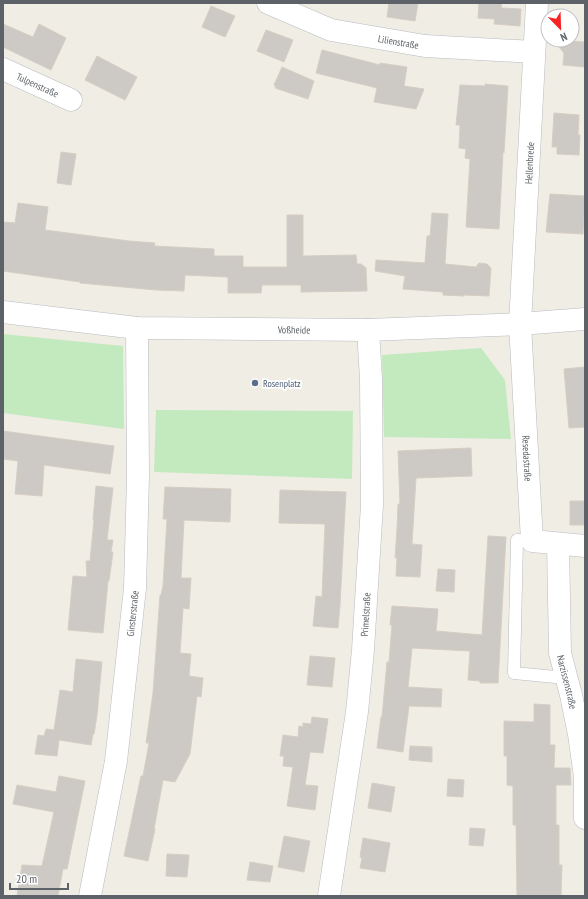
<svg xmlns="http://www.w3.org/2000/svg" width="588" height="899" font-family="'PT Sans Narrow',sans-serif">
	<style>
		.green { fill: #c3eabf }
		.building { fill: #cdc9c4; stroke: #d6cec2 }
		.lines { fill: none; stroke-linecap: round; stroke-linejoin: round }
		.lane-casing { stroke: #b7bbc0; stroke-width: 13 }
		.street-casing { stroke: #b7bbc0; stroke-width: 23 }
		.lane { stroke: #fff; stroke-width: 12 }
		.street { stroke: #fff; stroke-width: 22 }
		.service-dot { fill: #5c6f8a; stroke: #fff; stroke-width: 1.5 }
		.labels { text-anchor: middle; stroke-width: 3.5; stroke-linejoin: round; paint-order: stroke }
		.street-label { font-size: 10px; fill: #5c6267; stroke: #fff }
		.service-label { font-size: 10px; fill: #4e5e75; stroke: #fff; text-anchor: start }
	</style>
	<rect width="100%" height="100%" fill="#f0ede5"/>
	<path class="green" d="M3,334L123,346L124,429L3,413Z
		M481,348L505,380L511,439L384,437L382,355Z
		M156,410L353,411L352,479L154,472Z"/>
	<path class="building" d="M389,3H418L415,21L387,17Z
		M479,3H502L501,8L521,9L520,26L494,24L495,19L478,18Z
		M211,6L235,16L225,37L202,27Z
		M3,24L33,37L39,24L66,38L51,70L3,47Z
		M266,30L293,40L284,62L257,51Z
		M553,40L585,42V67L563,65L564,53Z
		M322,50L380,65V63L407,67L404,86L424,89L416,109L374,102L377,88L316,73Z
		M97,56L137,77L125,100L85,80Z
		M282,67L314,81L308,99L275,88L276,86L274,85Z
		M485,84L508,86L504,153L503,152L499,229L466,227L470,159L465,158L466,149L459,148L460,125H456L460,85L485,86Z
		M554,113L579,115L578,135H580L579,155L557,154V147H552Z
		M61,152L76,154L71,185L57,183Z
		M550,194L585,196V213H584L583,234L546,232Z
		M18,203L48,207L45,230L129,241L155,243L154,246L214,249V256H243V267H287V215H303V256L356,255L357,264H361L366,268L367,291L301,292V285H262L261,293H228V277L185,275L184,291L156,290L80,283V282L3,271V222L15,223Z
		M432,213L448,214L445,264L476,267L479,263L487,264L491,268L489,296L464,295V296L443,295V292L403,289L405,276L375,271L376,260L425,263L427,236H430Z
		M585,367V427L569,428L564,369Z
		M3,431L114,446L110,474L44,465L42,496L15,494L18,461L3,459Z
		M471,448L472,476L416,478L412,544L422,545L420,577L396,576L397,557L395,558L397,529L398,504H400L398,451Z
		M96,486L113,488L107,540H113L111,552H113L109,581H108L103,633L68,630L73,576L87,577L86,561H90L94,520H93Z
		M165,487L231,489L230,522L184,520L181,578H191L189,609L183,608L180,653L191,654L189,676L203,678L201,697L197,696L190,754L175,782L163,780L154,829H155L148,861L124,856L141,776H143L149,743H146L153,693L160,595H161L163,586L167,519H163Z
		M280,490L346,492L340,605L338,628L313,626L316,596L322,597L325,524L279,523Z
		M570,501H585V525H570Z
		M488,536L506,537L498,683H480V681L468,680L470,651L412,648L408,687L442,689L441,707L409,706L403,752L377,748L381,717H382L387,662H389L392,625H390L392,606L438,609L436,631L482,635Z
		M438,569L455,570L454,592L436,591Z
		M310,656L335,658L332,687L307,685Z
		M76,659L102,662L97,715L94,734H93L91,745L59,740L57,756L35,754L38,735L44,736L46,729L54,730L60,690L73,692Z
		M534,704L550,705V745H555L554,768H570L571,785H556V825H559V865H562L561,896H517L516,825H513V786L507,785V756H504V721L534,722Z
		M312,717L328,719L323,753L310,752L305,785L318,786L315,810L287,806L293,767L283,766L284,756H280L283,735L298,737L299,726L303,727V723L311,724Z
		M410,746L432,747V762L409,760Z
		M59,776L85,781L67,869H63L58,896H17L22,865L42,866L54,812L13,804L17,785L56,792Z
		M448,779L464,780L463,797L447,796Z
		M372,783L395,787L391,812L368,808Z
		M470,828L485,829L483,846L469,845Z
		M284,836L310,841L304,872L278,867Z
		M363,838L390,843L385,872L360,868L362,858L360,857Z
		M167,854L189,855L187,877L166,876Z
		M250,862L273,866L270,882L247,880Z"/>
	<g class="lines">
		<g class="lane-casing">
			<path id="lane" d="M532,541L517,540L514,673L566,678"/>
		</g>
		<g class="street-casing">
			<g id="street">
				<path id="s1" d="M268,3L331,30L425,46L534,52"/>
				<path id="s2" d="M537,3L520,324L532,541L585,546"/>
				<path id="s3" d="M3,69L71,100"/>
				<path id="s4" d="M3,312L137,328L368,330L520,324L585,319"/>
				<path id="s5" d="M558,544L560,653L571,695L579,734L585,777V818"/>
				<path id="s6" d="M90,896L116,761L135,588L138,477L137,328"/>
				<path id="s7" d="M329,896L357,712L363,650L372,505L371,379L368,330"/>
			</g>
		</g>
		<use href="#lane" class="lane"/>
		<use href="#street" class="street"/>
	</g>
	<circle class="service-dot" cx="255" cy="383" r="4"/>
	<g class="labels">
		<g class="street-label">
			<text dy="4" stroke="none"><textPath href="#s1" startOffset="137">Lilienstraße</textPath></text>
			<text dy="4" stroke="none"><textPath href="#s3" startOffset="38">Tulpenstraße</textPath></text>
			<text transform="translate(529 163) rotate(-87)" y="4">Hellenbrede</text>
			<text dy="4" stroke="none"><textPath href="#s4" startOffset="292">Voßheide</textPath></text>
			<text dy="4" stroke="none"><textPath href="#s2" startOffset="456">Resedastraße</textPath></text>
			<text dy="4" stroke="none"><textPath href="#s6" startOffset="286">Ginsterstraße</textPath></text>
			<text dy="4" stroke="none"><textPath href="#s7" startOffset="284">Primelstraße</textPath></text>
			<text dy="4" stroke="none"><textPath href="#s5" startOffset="139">Narzissenstraße</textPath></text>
		</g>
		<g class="service-label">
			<text x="263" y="387">Rosenplatz</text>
		</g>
	</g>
	<rect width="588" height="899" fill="none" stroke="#5c6267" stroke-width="8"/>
	<g transform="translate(560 28) rotate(157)"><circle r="19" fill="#ffffff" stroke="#bec0c2"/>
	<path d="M0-3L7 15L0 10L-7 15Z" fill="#f72426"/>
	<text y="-6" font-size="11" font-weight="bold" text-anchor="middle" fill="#5c6267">N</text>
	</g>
	<path d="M10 883v6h58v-6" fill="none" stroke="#5c6267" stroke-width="2"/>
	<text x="16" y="883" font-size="12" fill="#5c6267" stroke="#ffffff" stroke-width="3" paint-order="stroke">20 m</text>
</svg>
